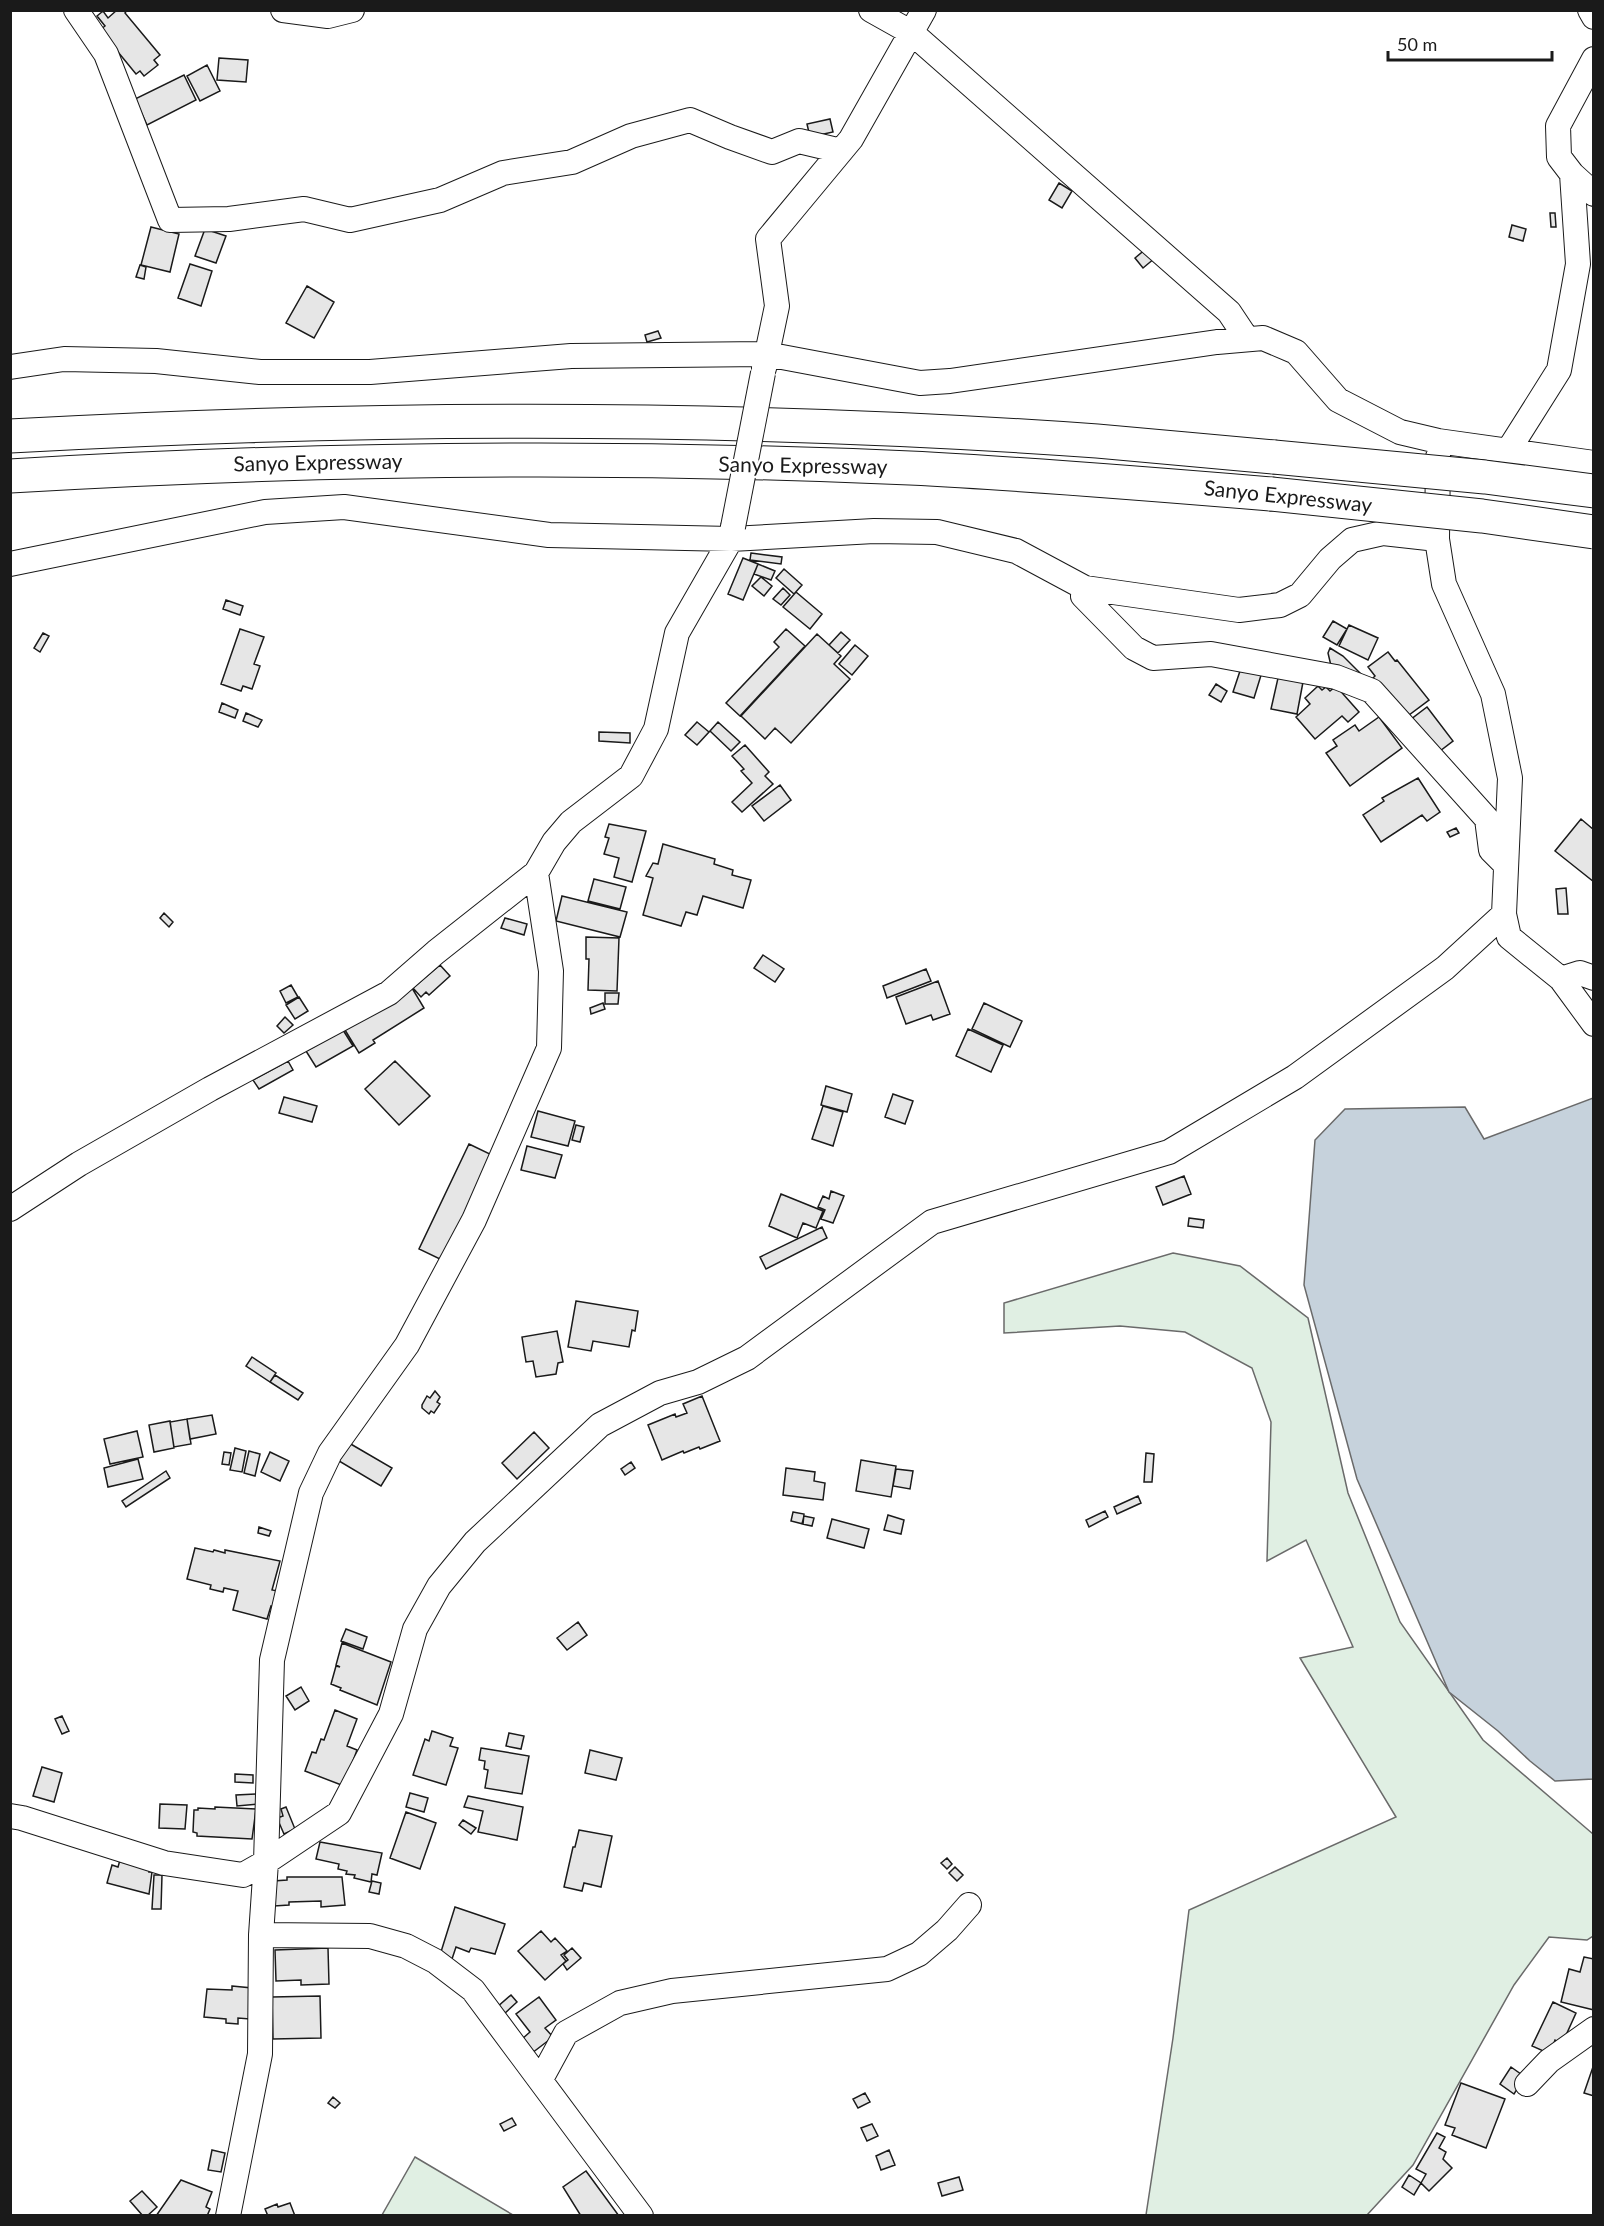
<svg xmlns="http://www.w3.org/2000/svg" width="1604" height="2226" font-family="Lato,sans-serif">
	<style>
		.green { fill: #e0efe3; stroke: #6a6a6a; stroke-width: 1.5 }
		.water { fill: #c6d2dc; stroke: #6a6a6a; stroke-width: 1.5 }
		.building { fill: #e6e6e6; stroke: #1a1a1a; stroke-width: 1.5 }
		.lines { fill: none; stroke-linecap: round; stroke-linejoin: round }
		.minor-casing { stroke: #1a1a1a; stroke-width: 26 }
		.highway-casing { stroke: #1a1a1a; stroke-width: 35 }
		.minor { stroke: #fff; stroke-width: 24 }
		.highway { stroke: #fff; stroke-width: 33 }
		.minor-bridge-casing { stroke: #1a1a1a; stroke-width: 26; stroke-linecap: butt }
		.highway-bridge-casing { stroke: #1a1a1a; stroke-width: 35; stroke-linecap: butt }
		.minor-bridge { stroke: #fff; stroke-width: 24 }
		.highway-bridge { stroke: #fff; stroke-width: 33 }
		.labels { text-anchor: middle; stroke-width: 4.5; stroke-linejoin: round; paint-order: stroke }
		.street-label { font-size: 21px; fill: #1a1a1a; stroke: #fff }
	</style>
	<rect width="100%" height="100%" fill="#fff"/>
	<path class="green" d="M1173,1253L1240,1266L1308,1318L1348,1493L1400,1622L1483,1740L1593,1834V1936L1587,1940L1549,1937L1514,1985L1413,2165L1367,2215H1146L1173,2038L1189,1910L1396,1817L1300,1658L1353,1647L1306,1540L1267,1561L1271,1422L1252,1368L1185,1332L1120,1326L1004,1333V1303Z
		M415,2157L513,2215H382Z"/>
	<path class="water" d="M1593,1098V1779L1555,1781L1530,1761L1498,1731L1449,1692L1357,1479L1304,1285L1315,1140L1345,1109L1465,1107L1484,1139Z"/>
	<path class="building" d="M117,10H127L125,13L160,55L154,60L158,65L144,76L140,71L136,74L100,30L105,26L97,16L103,11L108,18Z
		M219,58L248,60L246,82L217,80Z
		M207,65L220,91L200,101L187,76Z
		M184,75L196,100L147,125L135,99Z
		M830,119L833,132L810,137L807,124Z
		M1059,183L1072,191L1062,208L1049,200Z
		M1550,213H1555L1556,227H1551Z
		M1512,225L1526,229L1523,241L1509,237Z
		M151,227L179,234L170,272L141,265Z
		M205,229L226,236L216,263L195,256Z
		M1147,248L1155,258L1143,268L1135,258Z
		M190,264L212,271L201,306L178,298Z
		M140,265L146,267L144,279L136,277Z
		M307,286L334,302L314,338L286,323Z
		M658,331L661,338L647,342L645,335Z
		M751,553L782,557L781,564L750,560Z
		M743,558L758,564L743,600L728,594Z
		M758,564L775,571L771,580L754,574Z
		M784,569L802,585L794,594L776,578Z
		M761,577L772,586L764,596L752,586Z
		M783,588L790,595L781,605L773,599Z
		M796,592L822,614L810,629L783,607Z
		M226,600L243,606L240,615L223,609Z
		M1333,621L1347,629L1337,645L1323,637Z
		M1349,625L1378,638L1368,660L1339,646Z
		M240,629L264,637L254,664L260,666L252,689L243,686L241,691L221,684Z
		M786,629L805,646L740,716L726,703L779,647L774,642Z
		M841,632L850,640L838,653L829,645Z
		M43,633L49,636L40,652L34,648Z
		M817,634L841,656L834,664L850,679L791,743L775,728L765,739L741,716Z
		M855,645L868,656L852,675L839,664Z
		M1330,648L1343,656L1369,682L1332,670L1328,653Z
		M1388,652L1395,661L1397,660L1429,700L1405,718L1373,678L1375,676L1368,667Z
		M1242,665L1262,672L1254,698L1233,692Z
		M1278,678L1303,682L1297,714L1271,709Z
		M1216,684L1227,691L1221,702L1209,695Z
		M1318,686L1322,690L1326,687L1330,691L1336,686L1359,712L1348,722L1342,716L1315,739L1296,717L1310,704L1305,698Z
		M222,703L238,710L235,718L219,712Z
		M1427,707L1453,741L1436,754L1410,720Z
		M246,713L262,720L258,727L243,721Z
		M1379,717L1402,748L1350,786L1326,753L1337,746L1333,740L1355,725L1359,731Z
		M697,722L709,732L697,745L685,735Z
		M718,722L740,742L731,751L710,731Z
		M599,732L630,733V743L599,741Z
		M745,745L769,772L765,776L773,784L742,812L732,802L752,783L741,771L744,769L732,756Z
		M1418,778L1440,812L1427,821L1422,815L1381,842L1363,815L1384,801L1382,798Z
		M780,785L791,800L764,821L752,806Z
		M1581,819L1594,830V882L1555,851Z
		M609,824L646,831L632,882L614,877L619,858L604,854L609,838L605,837Z
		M1456,828L1459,833L1450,837L1447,832Z
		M663,844L715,859L714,864L733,870L732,875L751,880L743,908L703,896L697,915L686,912L681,926L643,915L653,878L646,876L653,863L658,864Z
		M594,879L626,887L620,909L588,901Z
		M1566,888L1568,914H1558L1556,889Z
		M562,896L627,912L620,937L556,921Z
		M164,913L173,922L169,927L160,918Z
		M505,918L527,924L524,935L501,928Z
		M586,937L619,938L617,991L588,990L589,959H586Z
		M763,955L784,969L775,982L754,968Z
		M440,965L450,976L429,995L426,992L421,997L413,988Z
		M926,969L931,981L887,998L883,986Z
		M938,981L950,1014L933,1020L931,1015L906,1024L896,997Z
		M291,985L298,997L286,1003L280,991Z
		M412,988L424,1008L373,1040L375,1043L359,1053L345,1030Z
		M605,993H619L618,1004H605Z
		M299,997L308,1011L295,1019L286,1005Z
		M603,1003L605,1009L591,1014L590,1008Z
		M984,1003L1022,1021L1010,1047L972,1029Z
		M285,1017L293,1025L284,1033L277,1026Z
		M968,1029L1003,1045L991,1072L956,1056Z
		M343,1030L353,1046L316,1067L306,1051Z
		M288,1061L293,1070L259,1089L253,1080Z
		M395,1061L430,1096L399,1125L365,1089Z
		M826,1086L852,1094L847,1112L821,1105Z
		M893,1094L913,1101L905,1124L885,1117Z
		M284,1097L317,1106L312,1122L279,1113Z
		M823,1106L843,1112L833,1146L812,1139Z
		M538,1111L575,1121L568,1146L531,1137Z
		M576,1125L584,1127L580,1142L572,1140Z
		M469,1144L492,1155L442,1260L419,1249Z
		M527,1146L562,1155L555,1178L521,1170Z
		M1184,1176L1191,1194L1163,1205L1156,1187Z
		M831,1191L844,1196L833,1223L821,1219L825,1210L818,1207L823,1196L829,1199Z
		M781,1194L823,1211L816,1228L803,1223L797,1238L769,1226Z
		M1189,1218L1204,1220L1203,1228L1188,1226Z
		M822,1227L827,1238L766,1269L760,1257Z
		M576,1301L638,1311L635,1331L632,1330L629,1347L593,1341L591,1351L568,1347Z
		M557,1331L563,1362L558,1363L556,1374L536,1377L533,1361L526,1362L522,1337Z
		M252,1357L276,1373L270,1382L246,1366Z
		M275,1375L303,1393L298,1400L270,1382Z
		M435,1391L440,1397L437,1402L440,1404L434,1413L431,1411L429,1414L422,1408V1405L427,1396L430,1398Z
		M702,1396L720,1441L700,1449L699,1447L684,1453L683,1451L662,1460L648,1425L675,1414L676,1417L687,1413L683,1404Z
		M212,1415L216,1434L190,1439L187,1419Z
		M187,1419L191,1444L174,1447L170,1422Z
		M170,1421L174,1448L154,1452L149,1425Z
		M137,1431L143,1457L110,1464L104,1439Z
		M534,1432L549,1448L517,1479L502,1463Z
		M349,1443L392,1468L381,1486L339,1461Z
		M235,1448L246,1451L242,1472L230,1470Z
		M249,1451L260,1454L255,1476L244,1473Z
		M224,1452L231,1453L229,1465L222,1464Z
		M270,1452L289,1461L280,1481L261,1472Z
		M1146,1453L1154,1454L1152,1482H1144Z
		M138,1459L143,1479L108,1487L104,1468Z
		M861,1460L896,1466L891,1497L856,1491Z
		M631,1462L635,1468L625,1475L621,1469Z
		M786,1468L815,1472L814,1481L825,1483L823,1500L783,1495Z
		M896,1469L913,1471L910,1489L893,1486Z
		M166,1471L170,1478L126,1507L122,1501Z
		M1138,1496L1141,1503L1117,1514L1114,1507Z
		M1105,1511L1108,1517L1089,1527L1086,1520Z
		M793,1512L804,1514L803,1524L791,1521Z
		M888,1515L904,1520L901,1534L884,1530Z
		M804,1516L814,1518L812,1526L802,1524Z
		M832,1519L869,1529L864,1548L827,1538Z
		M259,1527L271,1531L269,1536L258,1533Z
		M195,1548L213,1552L214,1550L225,1553V1550L280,1561L272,1590L278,1591L274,1607L271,1606L267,1619L233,1610L238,1591L224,1588L223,1592L210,1589L211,1585L187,1579Z
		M578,1622L587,1635L567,1650L557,1638Z
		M346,1629L367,1637L363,1649L341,1641Z
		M342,1643L391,1662L377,1705L340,1690L341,1688L331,1684L336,1666L340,1667L336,1665Z
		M301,1687L309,1701L295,1710L286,1696Z
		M335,1710L357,1719L347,1746L357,1750L344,1786L305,1771L312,1752L316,1753L321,1739L324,1740Z
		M62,1716L69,1731L62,1734L55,1719Z
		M432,1731L453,1738L450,1746L458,1748L446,1785L413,1775L425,1739L429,1741Z
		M509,1733L524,1736L521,1749L506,1746Z
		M481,1748L529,1756L522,1794L485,1788L488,1770L484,1769L485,1761L479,1760Z
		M590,1750L622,1758L616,1780L585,1773Z
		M42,1767L62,1773L54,1802L33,1796Z
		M235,1774L253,1775V1783L235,1782Z
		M410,1793L428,1798L424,1812L406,1807Z
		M257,1794L258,1804L237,1806L236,1795Z
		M468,1796L523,1807L517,1840L478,1832L483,1811L464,1807Z
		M160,1804L187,1805L185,1829L159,1828Z
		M215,1807L256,1809L252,1839L197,1836V1833L193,1832L194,1810H198V1808L215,1809Z
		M286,1807L295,1829L284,1834L277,1818L283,1816L281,1809Z
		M406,1812L436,1823L420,1869L390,1858Z
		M463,1820L476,1828L471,1834L459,1825Z
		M579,1830L612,1836L601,1887L584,1883L582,1891L564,1887L573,1847H575Z
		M320,1842L382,1853L377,1875L372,1874L371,1882L354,1878L355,1875L346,1874L347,1871L338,1869L339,1864L316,1859Z
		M947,1858L952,1864L947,1869L941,1863Z
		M120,1860L150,1868L149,1872H152L149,1894L107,1883L112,1865L118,1867Z
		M955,1867L963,1875L957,1881L949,1873Z
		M154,1875H162L161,1909H152Z
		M287,1877H342L345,1905L321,1907V1901L289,1902V1905L274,1906L273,1881L287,1880Z
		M372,1881L381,1883L379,1894L369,1892Z
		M455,1907L505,1924L495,1954L471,1948L469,1952L456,1947L452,1959L440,1955Z
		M541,1931L551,1942L555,1938L567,1951L561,1955L566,1961L545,1980L518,1951Z
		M328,1948L329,1984L301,1985V1980L276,1981L275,1950Z
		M572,1948L581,1958L567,1970L563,1964L568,1960L564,1955Z
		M1584,1957L1594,1959V2010L1561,2002L1569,1969L1580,1972Z
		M232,1986L252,1988L250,2019L238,2018V2024L226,2023V2019L204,2017L207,1989L232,1990Z
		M511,1995L517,2002L504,2014L496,2008Z
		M320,1996L321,2038L273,2039L272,1997Z
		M539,1997L556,2020L545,2028L553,2037L532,2053L522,2039L530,2032L516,2014Z
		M1553,2002L1576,2013L1562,2044L1555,2040L1550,2054L1532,2046Z
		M1594,2064V2096L1584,2093Z
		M1511,2067L1525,2077L1514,2094L1500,2084Z
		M1461,2083L1505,2099L1486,2148L1452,2135L1455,2128L1445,2125Z
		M865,2093L870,2102L858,2108L853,2099Z
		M333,2097L340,2103L335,2108L328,2103Z
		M512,2118L516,2125L504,2131L500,2124Z
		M872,2124L878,2136L867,2141L861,2128Z
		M1437,2133L1445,2137L1439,2148L1446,2152L1443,2159L1452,2168L1429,2191L1421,2183L1426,2174L1416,2169Z
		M212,2150L225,2153L221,2172L208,2170Z
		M889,2150L895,2165L881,2170L876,2156Z
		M586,2171L619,2216H581L563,2187Z
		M1409,2175L1421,2183L1414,2195L1402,2187Z
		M959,2177L963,2190L942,2196L938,2183Z
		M181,2180L212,2192L206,2207L210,2209L207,2216H156Z
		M142,2191L157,2207L147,2216H143L130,2201Z
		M290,2203L295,2216H268L265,2209L277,2204L278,2207Z"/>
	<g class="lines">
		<g class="minor-casing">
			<path id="minor" d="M76,10L106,54L170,220L229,219L304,209L350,220L440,200L503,173L572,162L631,136L690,120L730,137L772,152L799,141L841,151
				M283,10L328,16L352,10
				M871,10L912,33L1229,312L1247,339
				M1590,10L1594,17
				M1594,59L1558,126L1559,157L1572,174L1594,194
				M10,367L64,359L156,361L260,372H370L571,356L766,354L920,383L950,381L1217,342L1263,338L1296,352L1338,400L1400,432L1438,441L1594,463
				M764,368L777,306L768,239L851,139L924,10
				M1508,451L1559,370L1578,264L1572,174
				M1438,457L1437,539L1444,584L1493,694L1510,778L1504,914L1509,937L1561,979L1594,1024
				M10,564L265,512L344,507L549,535L731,539L874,531L937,532L1016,551L1085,588L1239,610L1280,605L1300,595L1330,559L1352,540L1383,533L1437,539
				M1085,588L1083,596L1134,648L1153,658L1211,654L1336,677L1372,691L1487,819L1491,850L1506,865
				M1561,979L1580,973L1594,978
				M10,1209L79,1164L210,1089L389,993L436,952L536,873
				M10,1816L22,1818L164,1863L243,1875L266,1862L339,1813L391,1714L415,1629L439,1586L475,1542L600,1425L660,1393L698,1382L747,1358L932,1222L1169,1152L1295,1077L1445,968L1504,914
				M261,1935L370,1936L406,1946L435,1961L473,1990L641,2216
				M541,2079L566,2033L620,2003L672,1991L887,1969L919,1954L947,1930L969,1905
				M1527,2084L1549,2061L1594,2029
				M228,2216L260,2054L261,1935L266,1862L272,1660L311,1493L330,1453L407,1345L474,1220L549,1048L551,971L536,873L554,842L571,822L631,776L656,729L677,633L731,539L733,527"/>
		</g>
		<g class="highway-casing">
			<path id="highway" d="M10,436C372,416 736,415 1097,441C1156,446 1215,452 1274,457
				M10,476C310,458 611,455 910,468C1031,474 1151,484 1271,494"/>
		</g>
		<use href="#minor" class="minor"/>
		<use href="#highway" class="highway"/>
		<g class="minor-bridge-casing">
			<path id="minor-bridge" d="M733,527L763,373"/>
		</g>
		<g class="highway-bridge-casing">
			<path id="highway-bridge" d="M1274,457L1485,477L1594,491
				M1271,494L1482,516L1594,532"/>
		</g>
		<use href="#minor-bridge" class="minor-bridge"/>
		<use href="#highway-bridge" class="highway-bridge"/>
	</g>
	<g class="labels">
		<g class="street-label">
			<text transform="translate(318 463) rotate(-1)" y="7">Sanyo Expressway</text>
			<text transform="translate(803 466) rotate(1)" y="7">Sanyo Expressway</text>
			<text transform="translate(1288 497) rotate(6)" y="7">Sanyo Expressway</text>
		</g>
	</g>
	<rect width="1604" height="2226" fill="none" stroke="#1a1a1a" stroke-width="24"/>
	<path d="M1388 51v9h164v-9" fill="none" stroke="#1a1a1a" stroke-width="3"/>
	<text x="1397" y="51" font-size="18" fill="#1a1a1a" stroke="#ffffff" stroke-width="4.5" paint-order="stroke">50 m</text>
</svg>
